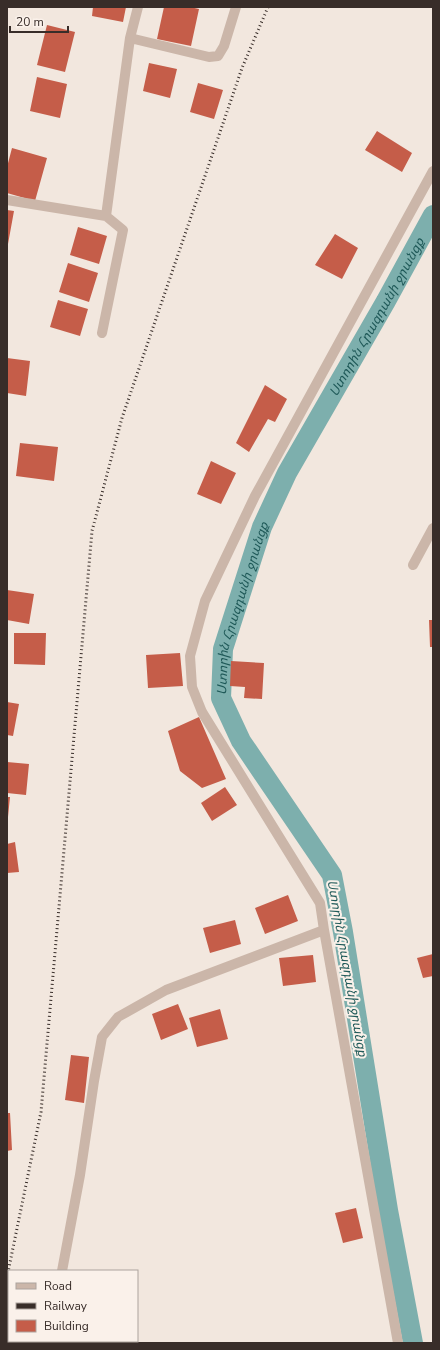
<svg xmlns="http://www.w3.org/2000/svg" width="440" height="1350" font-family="'Nunito Sans','Noto Sans Armenian',sans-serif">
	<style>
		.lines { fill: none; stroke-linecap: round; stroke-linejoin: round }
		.canal { stroke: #7dafad; stroke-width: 20 }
		.building { fill: #c55d49 }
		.minor { stroke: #cbb6a9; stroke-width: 10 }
		.rail { stroke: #382d29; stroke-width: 3; stroke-dasharray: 1 3; stroke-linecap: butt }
		.labels { text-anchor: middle; stroke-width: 4; stroke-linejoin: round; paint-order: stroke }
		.water-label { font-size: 13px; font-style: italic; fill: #1f5958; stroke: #faf1ea }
	</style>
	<rect width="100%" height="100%" fill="#f2e7de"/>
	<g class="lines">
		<path class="canal" id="s1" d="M413,1343L388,1210L343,932L332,875L241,741L221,698L223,649L262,527L287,473L386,301L433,215"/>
	</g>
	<path class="building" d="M93,7H126L123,22L92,16Z
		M164,7H190L199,9L191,46L157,39Z
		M47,25L75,32L65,72L37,65Z
		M149,63L177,69L170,98L143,91Z
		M37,77L67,84L60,118L30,111Z
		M198,83L223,90L214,119L190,112Z
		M377,131L412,153L402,172L365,150Z
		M12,148L47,158L35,201L7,193V167Z
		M7,210L14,211L8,244H7Z
		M78,227L107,236L99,264L70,255Z
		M335,234L358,248L342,279L315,265Z
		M68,263L98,273L89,302L59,292Z
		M58,300L88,309L80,336L50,327Z
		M7,358L30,361L26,396L7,393Z
		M265,385L287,399L275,422L268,419L249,452L236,443Z
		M20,443L58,447L54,481L16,476Z
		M211,461L236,473L221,504L197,494Z
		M7,590L34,594L29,624L7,620Z
		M429,620H433V647H430Z
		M14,633H46L45,665L14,664Z
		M180,653L183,686L148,688L146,655Z
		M231,661L264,663L262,699L244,698L245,687L230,686Z
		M7,702L19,704L13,736L7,735Z
		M199,717L226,779L202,788L180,771L168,731Z
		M7,762L29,764L26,795L7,793Z
		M225,787L237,805L212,821L201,803Z
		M7,797H10L8,817H7Z
		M15,842L19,872L7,873V844Z
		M288,895L298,921L265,934L255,908Z
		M235,920L241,944L210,953L203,928Z
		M433,954V976L423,978L417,958Z
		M313,955L316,982L283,986L279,958Z
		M178,1004L188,1029L161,1040L152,1014Z
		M220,1009L228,1039L197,1047L189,1018Z
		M71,1055L89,1057L84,1103L65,1100Z
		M7,1113H10L12,1150L7,1151Z
		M356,1208L363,1238L343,1243L335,1213Z"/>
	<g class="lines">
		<path class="minor" d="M130,38L209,57L218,56L224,46L236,7
			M7,200L106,216L130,38L138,7
			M102,333L123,230L106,216
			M413,565L433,528
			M62,1271L80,1175L94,1081L102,1037L118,1017L166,990L324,930
			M41,1343L42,1341
			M398,1343L324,930L320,903L202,712L192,687L190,656L205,601L255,496L433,171"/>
		<path class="rail" d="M7,1277L41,1112L92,531L122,418L242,68L268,7"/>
	</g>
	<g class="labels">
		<g class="water-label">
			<text dy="5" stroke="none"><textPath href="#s1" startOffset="1101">Ստորին Հրազդանի ջրանցք</textPath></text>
			<text dy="5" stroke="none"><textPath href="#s1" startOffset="777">Ստորին Հրազդանի ջրանցք</textPath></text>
			<text transform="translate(348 968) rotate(80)" y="5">Ստորին Հրազդանի ջրանցք</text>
		</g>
	</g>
	<rect width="440" height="1350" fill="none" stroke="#382d29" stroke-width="16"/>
	<rect x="8" y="1270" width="130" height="72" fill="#faf1ea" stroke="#aca39d"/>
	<rect x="16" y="1283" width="20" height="6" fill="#cbb6a9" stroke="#aca39d"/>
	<text x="44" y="1290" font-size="12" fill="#382d29">Road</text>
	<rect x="16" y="1303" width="20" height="6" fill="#382d29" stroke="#aca39d"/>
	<text x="44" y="1310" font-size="12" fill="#382d29">Railway</text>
	<rect x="16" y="1320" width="20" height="12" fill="#c55d49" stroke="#aca39d"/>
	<text x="44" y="1330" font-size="12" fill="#382d29">Building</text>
	<path d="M10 26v6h58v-6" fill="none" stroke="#382d29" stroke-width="2"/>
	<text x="16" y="26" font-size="12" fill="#382d29" stroke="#faf1ea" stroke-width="3" paint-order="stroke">20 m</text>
</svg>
